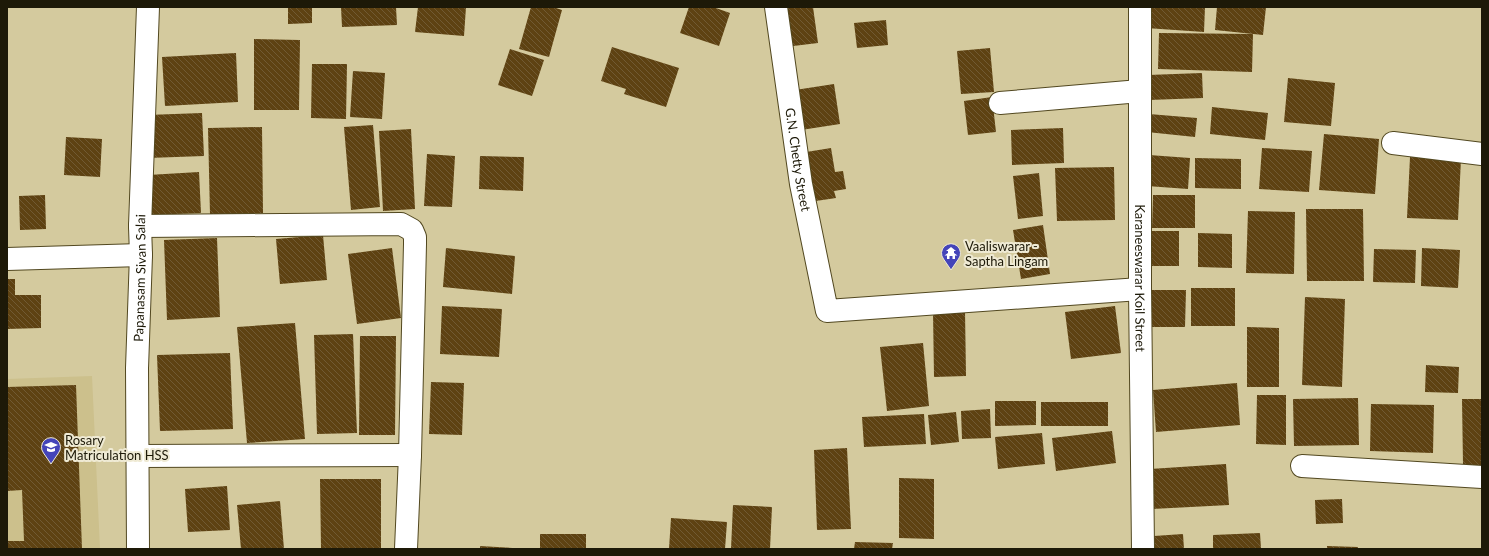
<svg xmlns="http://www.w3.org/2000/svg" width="1489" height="556" font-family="Lato,sans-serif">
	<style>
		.built { fill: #ccc08c }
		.building { fill: url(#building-back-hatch) }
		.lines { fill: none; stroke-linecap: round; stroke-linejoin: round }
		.minor-casing { stroke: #524820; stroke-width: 24 }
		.minor { stroke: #fff; stroke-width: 22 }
		.labels { text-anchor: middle; stroke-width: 4; stroke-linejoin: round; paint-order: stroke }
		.street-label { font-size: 13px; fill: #1d1908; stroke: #efead4 }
		.poi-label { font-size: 13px; fill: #1d1908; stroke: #efead4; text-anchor: start }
	</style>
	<defs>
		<pattern id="building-back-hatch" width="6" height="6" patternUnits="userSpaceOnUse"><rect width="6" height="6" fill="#5e4212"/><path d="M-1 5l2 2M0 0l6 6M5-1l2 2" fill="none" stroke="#715a33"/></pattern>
	</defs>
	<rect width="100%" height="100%" fill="#d4ca9e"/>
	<path class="built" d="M92,376L100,549H7V379Z"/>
	<path class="building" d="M288,7H312V23L288,24Z
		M341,7H396L397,25L342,27Z
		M418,7H466L464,36L415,32Z
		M531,7H553L562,10L549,57L519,49Z
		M689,7H713L730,13L719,46L680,33Z
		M783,7H813L818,43L785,47Z
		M1148,7H1205L1204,32L1146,28Z
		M1217,7H1266L1263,35L1215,30Z
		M886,20L888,45L857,48L854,23Z
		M1159,33L1253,34L1252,72L1158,69Z
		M254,39L300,40L299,110H254Z
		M612,47L679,68L666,107L624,94L626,89L601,81Z
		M990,48L994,92L961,94L957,51Z
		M510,49L544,60L532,96L498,85Z
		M236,53L238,102L165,106L162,57Z
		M312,64H347L346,119L311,118Z
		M353,71L385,73L382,119L350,117Z
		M1202,73L1203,98L1149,100L1148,75Z
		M1288,78L1335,83L1331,126L1284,122Z
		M834,84L840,124L801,130L795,90Z
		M992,97L996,132L968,135L964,101Z
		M1212,107L1268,113L1265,140L1210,134Z
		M202,113L204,156L148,158L147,115Z
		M1149,114L1197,118L1195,137L1147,132Z
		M373,125L380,207L351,210L344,127Z
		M262,127L263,213L210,215L208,128Z
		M1063,128L1064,163L1012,165L1011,130Z
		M411,129L415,209L383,211L379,131Z
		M1324,134L1379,139L1375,194L1319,190Z
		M66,137L102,139L100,177L64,175Z
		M831,148L835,172L843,171L846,189L834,191L836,198L809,202L800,153Z
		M1262,148L1312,151L1309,192L1259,189Z
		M427,154L455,156L452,207L424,206Z
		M1149,155L1190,158L1188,189L1147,186Z
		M480,156L524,157L523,191L479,189Z
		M1410,157L1461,159L1458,220L1407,218Z
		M1195,158L1241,159V189L1195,188Z
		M1114,167L1115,220L1057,221L1055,168Z
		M199,172L201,213L150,215L148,175Z
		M1039,173L1043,216L1018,219L1013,176Z
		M45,195L46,229L20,230L19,196Z
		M1153,195H1195V228H1152Z
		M1306,209H1363L1364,281H1307Z
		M1248,211L1295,212L1294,274L1246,273Z
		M1043,225L1050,274L1021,279L1013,230Z
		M1147,231H1179V266H1147Z
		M1198,233L1232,234V268L1198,267Z
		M323,235L327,280L280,284L276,239Z
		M217,238L220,317L167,320L164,240Z
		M392,248L401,318L357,324L348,254Z
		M446,248L515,256L512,294L443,287Z
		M1422,248L1460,250L1458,288L1421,286Z
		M1374,249L1416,250L1415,283L1373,282Z
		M7,279H15V295H41V328L7,329Z
		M1191,288H1235V326H1191Z
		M1149,290H1186L1185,327H1148Z
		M1305,297L1345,299L1342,387L1302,385Z
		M442,306L502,309L499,357L440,354Z
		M1115,306L1121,353L1071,359L1065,312Z
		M933,311H965L966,376L934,377Z
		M295,323L305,439L247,443L237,327Z
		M1247,327L1279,328V387H1247Z
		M353,334L357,433L317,434L314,335Z
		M360,336H396L395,435H359Z
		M923,343L929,406L887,411L880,347Z
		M230,353L233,429L160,431L157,355Z
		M1426,365L1459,367L1458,393L1425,392Z
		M431,382L464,383L462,435L429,434Z
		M1237,383L1240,425L1156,432L1153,390Z
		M76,385L82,549H7V541H24L22,490L7,491V387Z
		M1257,395H1286V445L1256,444Z
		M1358,398L1359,445L1294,446L1293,399Z
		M1462,399H1482V465H1463Z
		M995,401H1036V425L995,426Z
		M1041,402H1108V426H1041Z
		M1371,404L1434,405L1433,453L1370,451Z
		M990,409L991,438L962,439L961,411Z
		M956,412L959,442L931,445L928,415Z
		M924,414L926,444L864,447L862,417Z
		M1112,431L1116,463L1056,471L1052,438Z
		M1042,433L1045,464L998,469L995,437Z
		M847,448L851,529L817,530L814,450Z
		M1226,464L1229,505L1152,509L1150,469Z
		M899,478L934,479V539L899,538Z
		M320,479H381V549H321Z
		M227,486L230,530L188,532L185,489Z
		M1342,499L1343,523L1316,524L1315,500Z
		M280,501L284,549H241L237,505Z
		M733,505L772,507L770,549H731Z
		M671,518L727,522L725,549H669Z
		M1260,533L1261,549H1213V535Z
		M540,534H586V549H540Z
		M1183,534L1184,549H1155L1154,536Z
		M855,542L893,543L892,549H854Z
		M480,546L513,548V549H480Z
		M1327,546L1358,547V549H1327Z"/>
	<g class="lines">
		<g class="minor-casing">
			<g id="minor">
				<path id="s1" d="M776,7L801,184L827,311L1140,289"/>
				<path id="s2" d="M1140,7V289L1143,549"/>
				<path d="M1000,103L1140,91"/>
				<path d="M1393,143L1482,154"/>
				<path d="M140,226L401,224L412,230L415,237V244L410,455L406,549"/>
				<path d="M7,259L141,255"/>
				<path d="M139,456L410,455"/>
				<path d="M1302,466L1482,477"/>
				<path id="s3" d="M138,549L137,368L141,255L140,226L148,7"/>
			</g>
		</g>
		<use href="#minor" class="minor"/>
	</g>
	<defs>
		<g id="temple-pin" transform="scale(1)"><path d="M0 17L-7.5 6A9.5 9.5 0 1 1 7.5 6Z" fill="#4444b9" stroke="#efead4"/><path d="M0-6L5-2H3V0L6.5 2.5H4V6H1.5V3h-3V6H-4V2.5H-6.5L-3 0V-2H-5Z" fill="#fff"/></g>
		<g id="school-pin" transform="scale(1)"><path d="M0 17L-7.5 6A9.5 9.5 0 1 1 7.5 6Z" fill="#4444b9" stroke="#efead4"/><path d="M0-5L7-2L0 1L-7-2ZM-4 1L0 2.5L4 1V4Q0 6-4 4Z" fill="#fff"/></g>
	</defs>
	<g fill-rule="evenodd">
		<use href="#temple-pin" x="951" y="253"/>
		<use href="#school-pin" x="51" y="447"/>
	</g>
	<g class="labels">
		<g class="street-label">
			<text dy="5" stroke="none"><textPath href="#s1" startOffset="154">G.N. Chetty Street</textPath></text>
			<text dy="5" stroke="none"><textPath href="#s3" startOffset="271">Papanasam Sivan Salai</textPath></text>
			<text dy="5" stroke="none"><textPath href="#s2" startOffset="271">Karaneeswarar Koil Street</textPath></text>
		</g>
		<g class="poi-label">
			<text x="965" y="251">Vaaliswarar -<tspan x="965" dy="15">Saptha Lingam</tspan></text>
			<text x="65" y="445">Rosary<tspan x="65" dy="15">Matriculation HSS</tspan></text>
		</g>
	</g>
	<rect width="1489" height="556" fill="none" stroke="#1d1908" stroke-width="16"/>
</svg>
